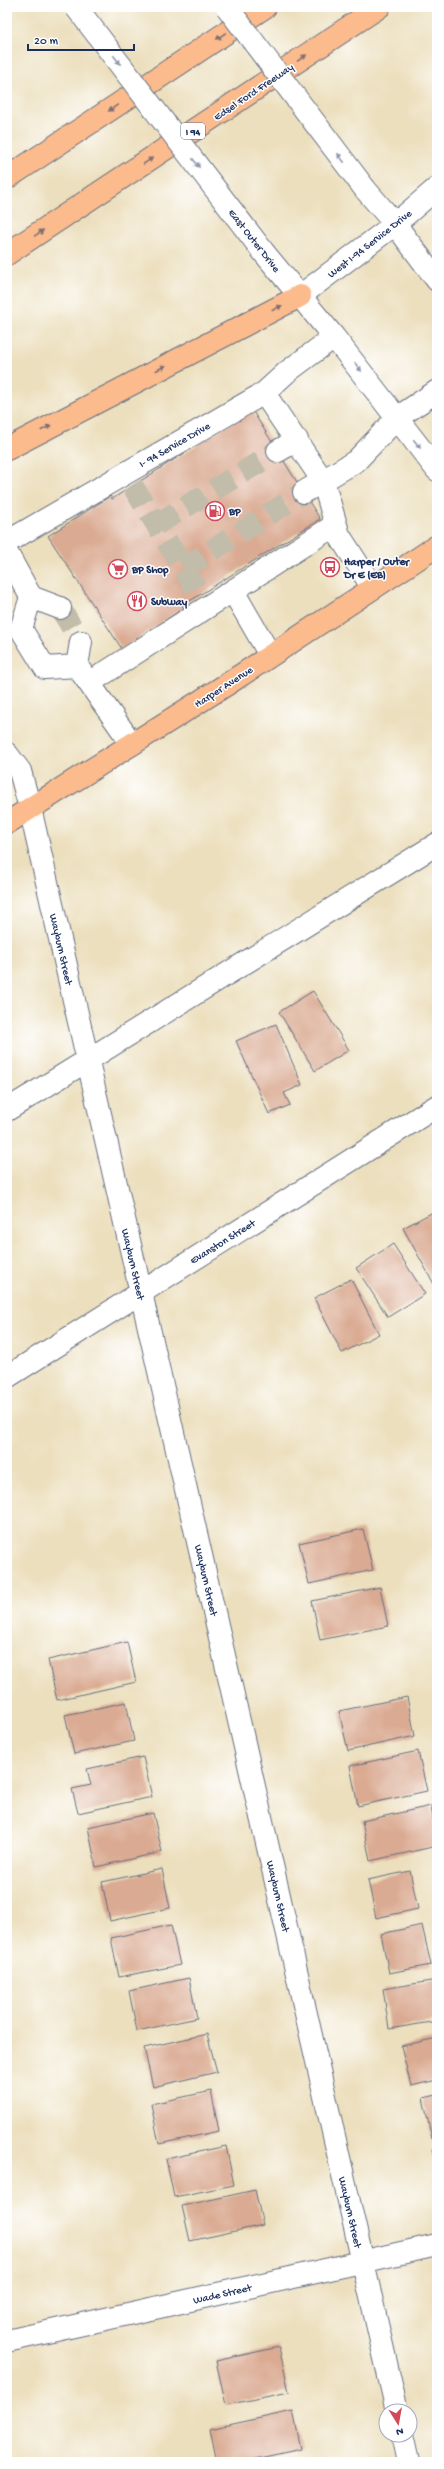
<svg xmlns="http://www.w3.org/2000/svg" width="444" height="2469" font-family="'Gochi Hand',sans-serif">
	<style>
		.building { fill: #daaa92 }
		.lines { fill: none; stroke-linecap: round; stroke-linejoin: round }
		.minor-tunnel { stroke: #c2bcaa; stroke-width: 22; stroke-dasharray: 22 11; stroke-linecap: butt }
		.minor-casing { stroke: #646d7f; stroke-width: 24 }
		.major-casing { stroke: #646d7f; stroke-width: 24 }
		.highway-casing { stroke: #646d7f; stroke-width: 24 }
		.minor { stroke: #fff; stroke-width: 22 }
		.major { stroke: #fbbb8d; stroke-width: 22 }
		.highway { stroke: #fbbb8d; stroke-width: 22 }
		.minor-bridge-casing { stroke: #646d7f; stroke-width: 24; stroke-linecap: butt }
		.minor-bridge { stroke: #fff; stroke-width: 22 }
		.oneway { fill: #806e73 }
		.oneway2 { fill: #8d97ae }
		.labels { text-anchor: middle; stroke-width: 3; stroke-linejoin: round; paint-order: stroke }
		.shield { fill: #fff; stroke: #5f6d8e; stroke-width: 1 }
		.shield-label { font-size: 10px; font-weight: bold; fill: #1b2f5e }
		.street-label { font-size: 11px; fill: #1b2f5e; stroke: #fff }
		.poi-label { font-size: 11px; font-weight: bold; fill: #1b2f5e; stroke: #fff; text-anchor: start }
	</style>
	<rect width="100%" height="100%" fill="#fff"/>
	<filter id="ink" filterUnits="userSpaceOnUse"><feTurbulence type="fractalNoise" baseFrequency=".025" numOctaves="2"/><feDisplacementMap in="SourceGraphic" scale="8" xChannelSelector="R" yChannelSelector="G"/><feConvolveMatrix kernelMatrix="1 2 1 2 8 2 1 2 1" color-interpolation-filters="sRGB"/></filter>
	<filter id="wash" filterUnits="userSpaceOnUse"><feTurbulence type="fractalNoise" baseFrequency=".012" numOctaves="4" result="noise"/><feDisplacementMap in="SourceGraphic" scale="16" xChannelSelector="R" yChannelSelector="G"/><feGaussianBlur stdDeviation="0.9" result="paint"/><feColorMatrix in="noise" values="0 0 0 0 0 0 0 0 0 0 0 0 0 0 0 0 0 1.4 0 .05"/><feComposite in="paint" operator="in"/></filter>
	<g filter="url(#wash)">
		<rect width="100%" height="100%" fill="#ecdfbd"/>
		<g id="blocks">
			<path class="building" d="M252,410L320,519L182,606L184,608L122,649L48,536L110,496L112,499Z
				M313,991L349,1050L315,1071L279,1012Z
				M276,1024L302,1085L284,1093L290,1105L269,1114L236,1041Z
				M437,1210V1283L434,1284L403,1228Z
				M393,1244L425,1294L388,1317L356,1268Z
				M351,1279L379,1334L342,1353L314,1298Z
				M363,1529L373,1570L309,1584L299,1543Z
				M380,1587L388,1626L320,1640L312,1601Z
				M127,1642L136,1682L57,1700L48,1660Z
				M407,1697L415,1736L348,1751L339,1711Z
				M126,1702L134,1741L74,1754L65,1715Z
				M418,1751L427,1791L358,1806L350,1766Z
				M143,1757L152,1797L78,1813L72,1789L91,1785L87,1769Z
				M431,1806L437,1846L370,1861L362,1821Z
				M153,1813L162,1852L96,1867L88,1827Z
				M162,1869L170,1908L110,1921L102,1882Z
				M410,1871L418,1909L376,1918L368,1880Z
				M171,1925L180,1965L119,1977L111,1938Z
				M422,1925L431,1965L389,1973L381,1934Z
				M189,1978L197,2018L137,2031L129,1991Z
				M437,1980V2021L389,2029L383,1989Z
				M207,2034L217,2072L153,2087L144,2048Z
				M437,2038V2080L411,2086L401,2046Z
				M211,2091L219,2131L159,2144L151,2104Z
				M437,2095V2138L432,2139L423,2098Z
				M226,2146L234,2185L174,2197L166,2159Z
				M437,2148V2161L436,2162L433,2149Z
				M255,2190L263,2225L190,2241L182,2206Z
				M279,2347L289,2392L226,2405L216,2361Z
				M293,2411L301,2449L241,2462H217L210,2429Z"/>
		</g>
	</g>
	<g filter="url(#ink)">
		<use href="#blocks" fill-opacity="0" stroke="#646d7f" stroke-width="1"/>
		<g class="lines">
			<path class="minor-tunnel" d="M132,485L200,595
				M157,524L278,451
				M184,568L304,492
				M60,608L81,642"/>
			<g class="minor-casing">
				<path id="minor" d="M365,189L395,224L437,280
					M265,254L334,337L437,470
					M300,296L395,224L437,188
					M264,393L323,481L339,535L373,588
					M278,451L297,440
					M304,492L356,461L397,418L437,391
					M7,542L264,393L287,372L334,337
					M7,553L31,597
					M233,591L270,655
					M60,608L31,597L21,629L45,668L77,666L132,744
					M77,666L81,642
					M89,683L335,525
					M7,754L20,771L30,808L397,2411
					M7,1110L437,844
					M7,1377L437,1106
					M7,2341L437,2245
					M402,2435L408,2462"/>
			</g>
			<g class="major-casing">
				<path id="major" d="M7,823L229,683L437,546"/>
			</g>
			<g class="highway-casing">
				<path id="highway" d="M7,178L265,7
					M7,254L379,7
					M7,449L300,296"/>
			</g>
			<use href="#minor" class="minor"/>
			<use href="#major" class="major"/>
			<use href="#highway" class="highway"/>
			<g class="minor-bridge-casing">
				<path id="minor-bridge" d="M76,7L265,254
					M227,7L365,189"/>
			</g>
			<use href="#minor-bridge" class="minor-bridge"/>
		</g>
		<defs><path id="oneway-solid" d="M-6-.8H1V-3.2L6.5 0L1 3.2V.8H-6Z"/></defs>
		<g class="oneway">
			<use href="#oneway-solid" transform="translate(221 36) rotate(146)"/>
			<use href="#oneway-solid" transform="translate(302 58) rotate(-34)"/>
			<use href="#oneway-solid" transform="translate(113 108) rotate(146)"/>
			<use href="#oneway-solid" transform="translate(148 161) rotate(-34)"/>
			<use href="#oneway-solid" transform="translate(39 233) rotate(-34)"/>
			<use href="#oneway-solid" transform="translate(277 308) rotate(-27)"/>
			<use href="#oneway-solid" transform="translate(161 368) rotate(-28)"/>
			<use href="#oneway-solid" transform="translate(46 428) rotate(-28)"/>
		</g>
		<g class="oneway2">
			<use href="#oneway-solid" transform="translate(117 60) rotate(53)"/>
			<use href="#oneway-solid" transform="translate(341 158) rotate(-127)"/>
			<use href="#oneway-solid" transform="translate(196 163) rotate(53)"/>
			<use href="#oneway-solid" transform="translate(358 367) rotate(52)"/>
			<use href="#oneway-solid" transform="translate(417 444) rotate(52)"/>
		</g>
	</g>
	<defs>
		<g id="fuel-ring" transform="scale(1)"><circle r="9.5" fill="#fff" stroke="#d1495b" stroke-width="1.5"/><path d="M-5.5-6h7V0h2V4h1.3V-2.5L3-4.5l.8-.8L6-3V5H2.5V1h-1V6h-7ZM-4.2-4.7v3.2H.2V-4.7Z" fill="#d1495b"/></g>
		<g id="bus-ring" transform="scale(1)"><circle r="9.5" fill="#fff" stroke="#d1495b" stroke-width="1.5"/><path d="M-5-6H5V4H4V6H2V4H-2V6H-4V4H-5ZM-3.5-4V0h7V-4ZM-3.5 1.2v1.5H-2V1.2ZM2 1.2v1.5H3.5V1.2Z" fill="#d1495b"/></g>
		<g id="supermarket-ring" transform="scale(1)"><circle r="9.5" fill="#fff" stroke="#d1495b" stroke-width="1.5"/><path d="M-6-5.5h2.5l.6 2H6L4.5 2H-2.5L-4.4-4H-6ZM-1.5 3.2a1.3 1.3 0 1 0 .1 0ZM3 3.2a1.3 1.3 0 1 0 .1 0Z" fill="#d1495b"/></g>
		<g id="restaurant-ring" transform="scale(1)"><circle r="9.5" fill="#fff" stroke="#d1495b" stroke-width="1.5"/><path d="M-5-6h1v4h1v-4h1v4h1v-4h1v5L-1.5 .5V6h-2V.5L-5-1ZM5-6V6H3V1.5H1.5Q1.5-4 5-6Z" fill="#d1495b"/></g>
	</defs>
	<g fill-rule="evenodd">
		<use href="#fuel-ring" x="215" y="511"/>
		<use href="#bus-ring" x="330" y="567"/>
		<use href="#supermarket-ring" x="118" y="569"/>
		<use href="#restaurant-ring" x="137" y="601"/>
	</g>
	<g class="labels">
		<rect class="shield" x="181" y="123" width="24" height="16" rx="3"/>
		<g class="shield-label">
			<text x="193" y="135">I 94</text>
		</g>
		<g class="street-label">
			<text transform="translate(253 91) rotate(-34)" y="4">Edsel Ford Freeway</text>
			<text transform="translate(255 240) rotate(52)" y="4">East Outer Drive</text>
			<text transform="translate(369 243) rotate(-38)" y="4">West I-94 Service Drive</text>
			<text transform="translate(174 444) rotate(-30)" y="4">I- 94 Service Drive</text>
			<text transform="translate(223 686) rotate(-33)" y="4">Harper Avenue</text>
			<text transform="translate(62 949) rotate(77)" y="4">Wayburn Street</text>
			<text transform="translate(222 1241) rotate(-32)" y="4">Evanston Street</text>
			<text transform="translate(134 1264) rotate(77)" y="4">Wayburn Street</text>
			<text transform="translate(207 1580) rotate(77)" y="4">Wayburn Street</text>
			<text transform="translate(279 1896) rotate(77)" y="4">Wayburn Street</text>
			<text transform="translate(351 2212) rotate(77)" y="4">Wayburn Street</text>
			<text transform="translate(222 2293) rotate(-13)" y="4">Wade Street</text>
		</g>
		<g class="poi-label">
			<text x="229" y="515">BP</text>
			<text x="344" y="565">Harper / Outer<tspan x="344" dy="13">Dr E (EB)</tspan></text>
			<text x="132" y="573">BP Shop</text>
			<text x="151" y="605">Subway</text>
		</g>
	</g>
	<rect width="444" height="2469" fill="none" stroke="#fff" stroke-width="24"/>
	<g transform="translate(398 2423) rotate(169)"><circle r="19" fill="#ffffff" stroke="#a4acbf"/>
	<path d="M0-3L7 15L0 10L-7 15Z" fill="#d1495b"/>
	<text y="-6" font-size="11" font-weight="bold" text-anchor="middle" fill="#1b2f5e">N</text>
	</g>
	<path d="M28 44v6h106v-6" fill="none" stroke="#1b2f5e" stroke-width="2"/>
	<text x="34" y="44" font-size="12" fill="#1b2f5e" stroke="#ffffff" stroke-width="3" paint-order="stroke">20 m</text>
</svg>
